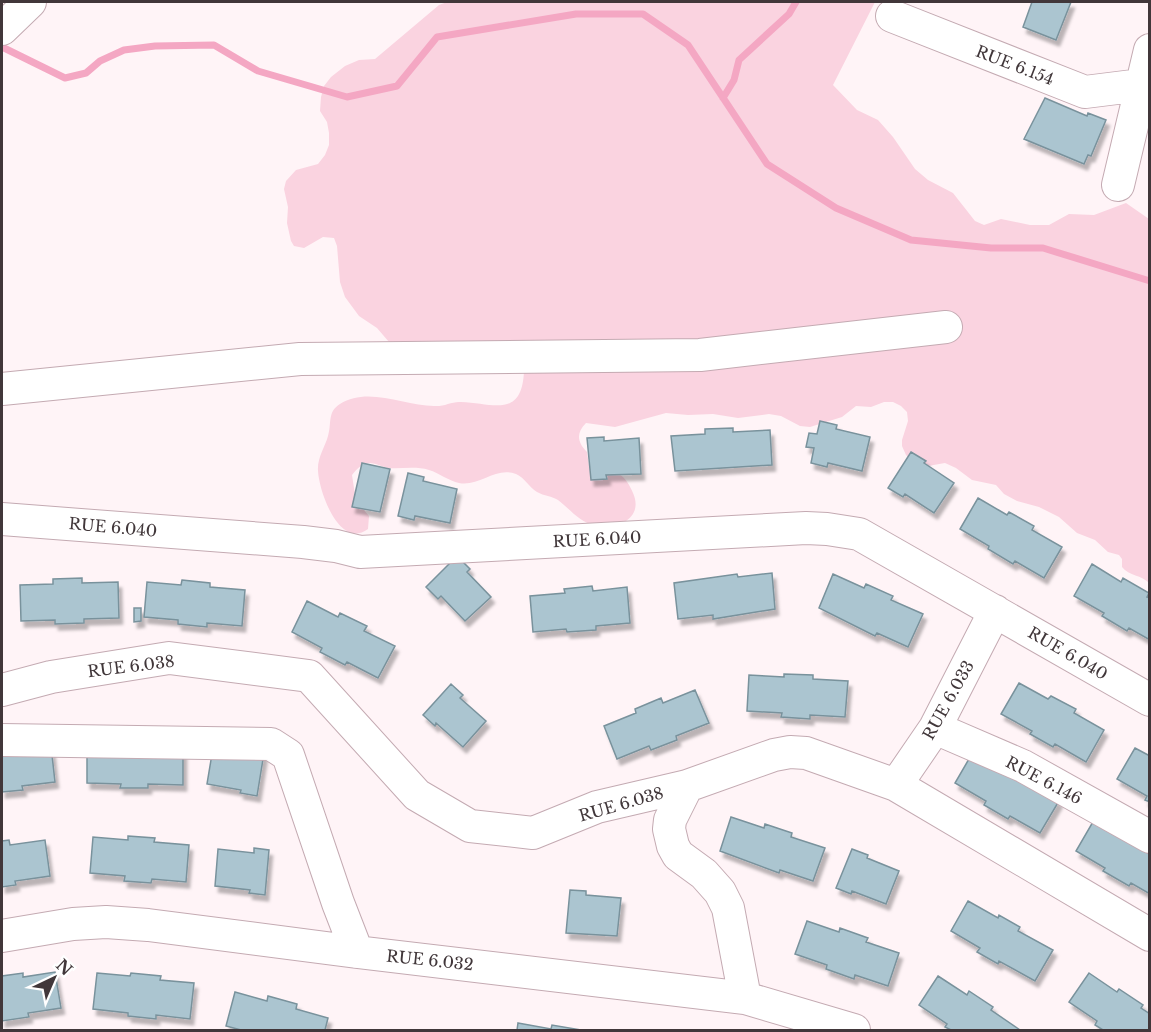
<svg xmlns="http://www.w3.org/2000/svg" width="1151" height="1032" font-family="'Libre Baskerville',serif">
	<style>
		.green { fill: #fad3e0 }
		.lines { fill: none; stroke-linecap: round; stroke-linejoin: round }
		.stream { stroke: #f4a7c3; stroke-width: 7 }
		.building { fill: #abc5d0; stroke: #79929c; stroke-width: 1.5; filter: url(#shadow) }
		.minor-casing { stroke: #c4aab2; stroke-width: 34 }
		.minor { stroke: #fff; stroke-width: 32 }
		.labels { text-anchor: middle; stroke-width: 4.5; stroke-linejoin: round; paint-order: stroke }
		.street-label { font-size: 16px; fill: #41373a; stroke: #fff }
	</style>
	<defs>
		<filter id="shadow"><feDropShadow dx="3.5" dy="6" stdDeviation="1.5" flood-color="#0004"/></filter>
	</defs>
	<rect width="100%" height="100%" fill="#fff4f7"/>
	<path class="green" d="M447,2H875L833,85L857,110L878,120L893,137L915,169L928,180L953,193L975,221L984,225L1001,219L1030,225H1049L1069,214L1094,215L1126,203L1149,219V583C1142,575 1129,576 1122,567V559L1119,555L1108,552L1095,540L1077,533L1059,517L1039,507L1017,501L1004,494L996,485L972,480L956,468L945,463L928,466L913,462L906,455L902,446V440L908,421L907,412L901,406L893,402H884L871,407L856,406L842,417L810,427L800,426L781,416L769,414L738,418L713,414L688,415L666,413L615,427L586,423C576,433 577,442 587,452L589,466C598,470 611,469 619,474C626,478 630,486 633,493C644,518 618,530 596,526C579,522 571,510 558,500C552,496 544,496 537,492C529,487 525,478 516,474C496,466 479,487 459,483C449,481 439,473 429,470C416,466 402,469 388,468C382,467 376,463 370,463C362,463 357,469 352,475L356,501L369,516L368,529C339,550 319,491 318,471C317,458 325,447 328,436C332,423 327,412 340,404C368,386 405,406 434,406C444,407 452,401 461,402C493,403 522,419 524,371L444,341H428L402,347L389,342L377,328L359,316L345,297L340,282L337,246L334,238L323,237L304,248L294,246L291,241L287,223L288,207L284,189L286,181L296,170L318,164L325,155L329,145V133L327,122L320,111L321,97L324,86L331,77L345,66L359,60L375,59L439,5Z"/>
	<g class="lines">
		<path class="stream" d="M2,47L65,78L86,73L100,61L124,50L155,46L214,45L258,71L347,97L397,86L437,37L576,14H643L688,45L767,164L836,208L911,240L991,248H1043L1150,281
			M723,98L734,80L739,60L789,14L796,2"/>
	</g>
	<path class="building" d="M1032,2H1071L1056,40L1023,27Z
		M1045,98L1087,116L1088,113L1106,120L1091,156L1088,155L1084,164L1024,139Z
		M820,421L837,425L836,429L870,437L862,471L828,463L827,467L811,463L814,448L806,447L809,433L817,434Z
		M733,428V432L770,430L772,465L675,471L671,436L705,434V429Z
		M604,437V441L639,438L641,474L606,475L607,479L591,480L587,438Z
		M911,452L926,461L924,463L954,483L934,513L905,494L903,497L888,488Z
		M362,463L390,469L380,512L352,507Z
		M408,473L424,477L423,481L457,489L450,523L415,516L414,520L398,516Z
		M978,498L1007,515L1009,512L1034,526L1032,530L1062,547L1044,578L1015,561L1013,564L988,549L989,546L960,529Z
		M457,556L470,569L467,572L491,597L465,621L441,596L438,599L426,587Z
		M1092,564L1121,582L1123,578L1149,593L1147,597L1150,598V640L1129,628L1127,631L1102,616L1104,613L1074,596Z
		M772,573L775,609L713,619V615L678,619L674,583L737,574L738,577Z
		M833,574L864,588L866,584L893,596L891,600L923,614L908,647L877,633L875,636L819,608Z
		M82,578V583L118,582L119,618L84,619V623L55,624V620L21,621L20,585L53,584V579Z
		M182,580L210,583V587L245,590L242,626L207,623V627L178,624V620L144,617L147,582L181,585Z
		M592,586L593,591L627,587L630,623L596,626V630L567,632L566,629L533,632L530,596L565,593L564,589Z
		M307,601L338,617L340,613L367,626L364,631L395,646L378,678L347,662L345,665L320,652L322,648L292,632Z
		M134,608H141V621L134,622Z
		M784,674L813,675V679L848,681L845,717L810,715V719L781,717L782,713L747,711L749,675L784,677Z
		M1019,683L1048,699L1051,696L1076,709L1074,713L1104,730L1086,762L1055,744L1053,747L1030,734L1032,731L1001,714Z
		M451,684L463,695L460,698L486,721L463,747L436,723L435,726L423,715Z
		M695,690L709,723L676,736L677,740L651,750L649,746L617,759L604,726L636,713L635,709L661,698L663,703Z
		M51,746L55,782L22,786L23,790L2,792V747Z
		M87,746L183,748V785L148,784V788H120L121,784L87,783Z
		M213,748L264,753L257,796L240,793L241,790L207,784Z
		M1135,748L1150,756V802L1145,800L1147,796L1117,779Z
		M973,752L1059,801L1040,833L1010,816L1008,819L984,805L986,801L955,783Z
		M731,817L764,828L765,824L792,833L791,837L825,848L813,881L780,870L779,873L720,851Z
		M1094,820L1150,852V894L1131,883L1129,886L1103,871L1105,868L1076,851Z
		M128,836L155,838L154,842L189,845L186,882L152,879L151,883L124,881L125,876L90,873L93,837L128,840Z
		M9,840L10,845L45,840L50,876L15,881L16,885L2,887V841Z
		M254,848L269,850L265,895L249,893L250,890L215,886L218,849L254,853Z
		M852,849L868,855L867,858L899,871L886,904L852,891L851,894L836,888Z
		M570,890L586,891V895L621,898L617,936L566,933Z
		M968,901L998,918L999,915L1020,927L1018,931L1053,950L1035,981L999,961L998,964L977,952L980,948L951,931Z
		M807,921L839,932L840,928L868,938L866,942L899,953L888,986L855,975L854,979L826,969L827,965L795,954Z
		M55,972L61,1008L28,1013L29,1017L2,1021V976L23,973V977Z
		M97,973L130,976L131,973L161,976L160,980L194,983L190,1019L156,1015V1019L128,1016V1013L93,1009Z
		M1089,973L1117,992L1119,989L1143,1005L1141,1008L1150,1014V1030H1103L1095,1025L1097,1021L1069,1002Z
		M938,976L967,995L969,991L993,1007L991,1010L1020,1030H951L945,1027L947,1024L919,1005Z
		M235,992L267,1001L268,996L297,1004L296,1009L328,1018L325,1030H241L226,1026Z
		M518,1023L551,1029L552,1025L581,1030H517Z"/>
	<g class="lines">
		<g class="minor-casing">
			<path id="minor" d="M892,16L1085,92L1141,85
				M2,29L30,2
				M1118,185L1150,50
				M2,389L300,359L700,355L946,327
				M2,519L303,542L336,546L360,552L806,528L827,529L859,534L1150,700
				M2,690L51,677L169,658L309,676L417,795L470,826L533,833L597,807L687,786L774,755L790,752L806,753L896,785L1150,935
				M935,728L1023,766L1150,837
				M2,740L271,744L288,755L338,903L357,952
				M896,785L935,728L995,611
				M687,786L670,820L669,829L673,846L678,855L704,874L720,892L728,908L745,998
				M2,936L73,924L106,922L148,925L357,952L745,998L854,1030"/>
		</g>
		<use href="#minor" class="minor"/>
	</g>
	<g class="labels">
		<g class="street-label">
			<text transform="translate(1015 65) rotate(21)" y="6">RUE 6.154</text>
			<text transform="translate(113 527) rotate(5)" y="6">RUE 6.040</text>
			<text transform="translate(597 539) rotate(-3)" y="6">RUE 6.040</text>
			<text transform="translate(1068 653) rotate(30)" y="6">RUE 6.040</text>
			<text transform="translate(131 666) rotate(-7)" y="6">RUE 6.038</text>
			<text transform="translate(948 700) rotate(-61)" y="6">RUE 6.033</text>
			<text transform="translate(1044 780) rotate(28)" y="6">RUE 6.146</text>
			<text transform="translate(621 804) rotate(-16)" y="6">RUE 6.038</text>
			<text transform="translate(430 960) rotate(6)" y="6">RUE 6.032</text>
		</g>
	</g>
	<rect width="1151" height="1032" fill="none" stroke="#41373a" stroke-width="6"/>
	<g transform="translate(54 978) rotate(44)" stroke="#ffffff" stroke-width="4.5" paint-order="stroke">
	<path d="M0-4.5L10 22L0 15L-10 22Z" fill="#41373a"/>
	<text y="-9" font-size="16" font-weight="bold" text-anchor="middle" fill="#41373a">N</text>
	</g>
</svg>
